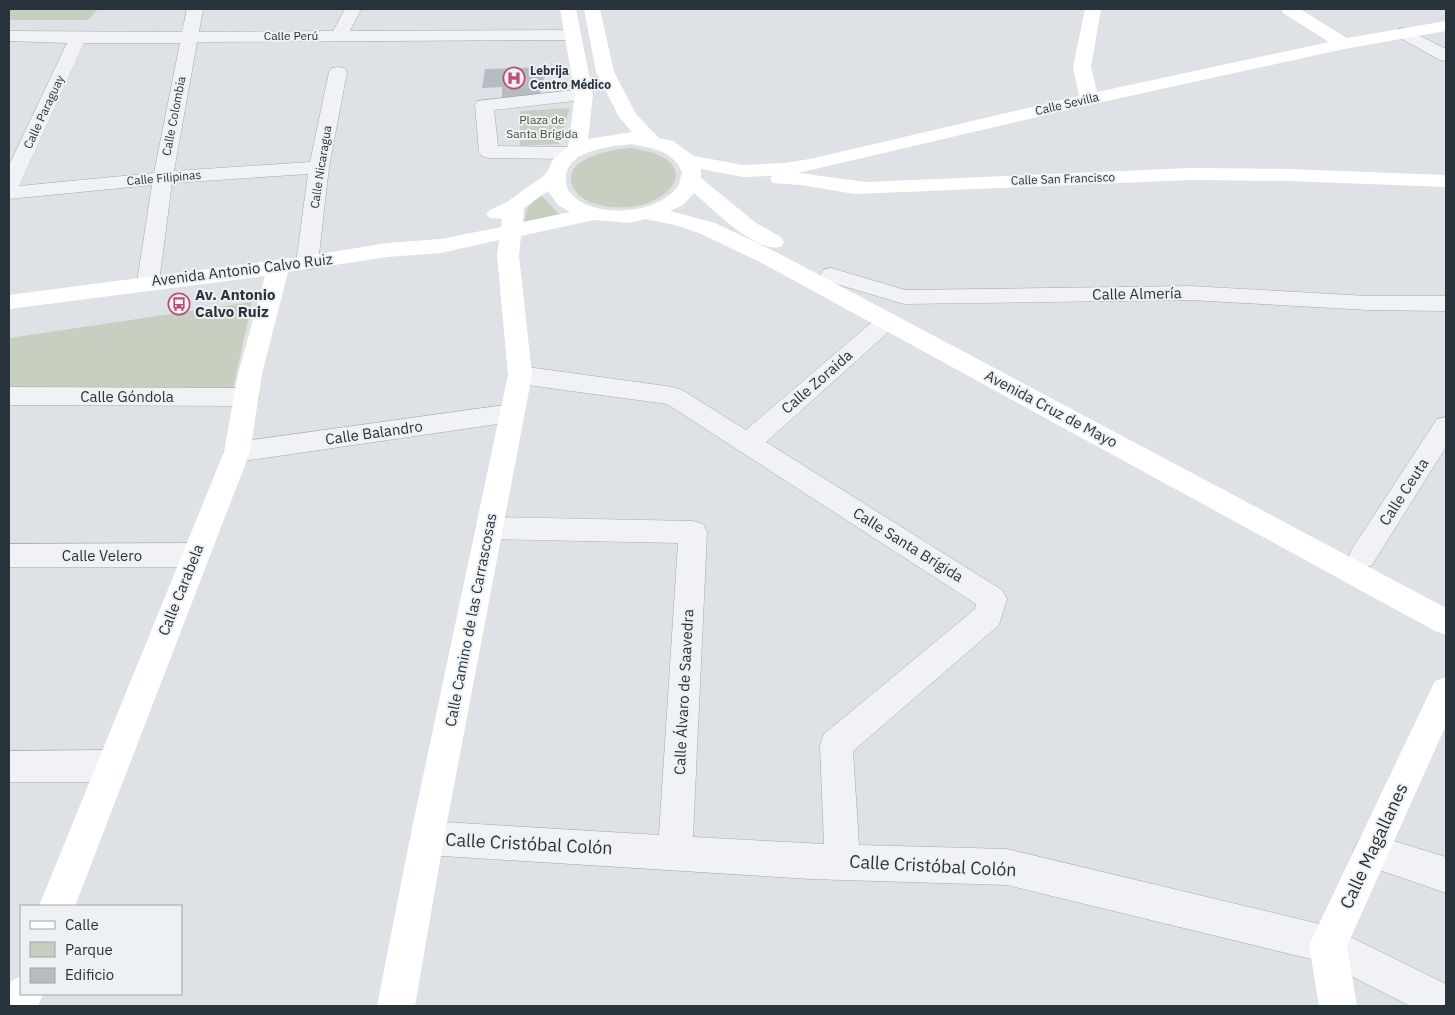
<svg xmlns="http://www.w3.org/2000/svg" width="1455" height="1015" font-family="'IBM Plex Sans',sans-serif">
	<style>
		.green { fill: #c6cfc0 }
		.building { fill: #b6bdc2 }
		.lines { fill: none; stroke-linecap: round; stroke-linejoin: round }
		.street-casing { stroke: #a4aaaf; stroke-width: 1 }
		.street { fill: #f0f2f5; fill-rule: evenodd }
		.secondary { fill: #fff; fill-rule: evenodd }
		.labels { text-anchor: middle; stroke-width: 4; stroke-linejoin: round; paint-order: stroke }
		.far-street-label { font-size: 12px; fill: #29333b; stroke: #edf1f4 }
		.far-poi-label { font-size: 12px; font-weight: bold; fill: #29333b; stroke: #edf1f4; text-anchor: start }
		.far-park-label { font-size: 12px; fill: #435537; stroke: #edf1f4 }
		.street-label { font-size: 15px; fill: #29333b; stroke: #edf1f4 }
		.poi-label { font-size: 15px; font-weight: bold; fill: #29333b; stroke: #edf1f4; text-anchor: start }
		.near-street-label { font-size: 18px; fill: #29333b; stroke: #edf1f4 }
	</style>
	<rect width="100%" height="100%" fill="#dee2e6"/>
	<path class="green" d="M9,9H98L88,20H9Z
		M570,108L558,144L520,146V111Z
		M630,148C719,159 662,223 596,204C587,202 577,196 573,187C560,158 613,149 630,148Z
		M540,194L561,216L524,222L527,209Z
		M252,302L233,389H9V338Z"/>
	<path class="building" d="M547,67L539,97L502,99V87L482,88L485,69Z"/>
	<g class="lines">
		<g class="street-casing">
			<path id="street" d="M187,9H203L199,32L333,31L345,9H361L350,31L572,30L578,31L581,35L578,39L572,40L197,42L174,171L310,162L329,72L332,68L338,67L344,68L347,72L329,167L318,263L315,268L307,270L299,268L296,263L308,174L172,183L159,282L156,287L148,289L140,287L137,282L152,185L9,199V165L67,43L9,41V31L182,32ZM84,43H180L154,173L19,186Z
				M1404,28L1446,49V61L1440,60L1398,37L1395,33L1398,29Z
				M584,89L591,91L593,95L591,99L494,110L498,146L572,147L579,149L582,153L579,157L572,159L489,158L482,156L479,152L475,105L477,101Z
				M831,268L905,290L1190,286L1368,296H1446V311L1368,310L1190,300L904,304L823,280L820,275L823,270Z
				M887,313L895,316L899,321L895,326L766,442L1002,590L1007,599L999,625L853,751L859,845L1007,849L1328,926L1446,984V1006H1410L1323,962L1007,885L810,879L427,855L415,850L410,838L415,826L427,821L659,835L678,543L489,539L479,536L475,528L479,520L489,517L693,521L703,524L707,532L693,837L824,844L820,745L824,734L975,609L976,604L667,404L520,384L511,381L508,375L511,369L520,366L673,387L682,390L746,430L879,316Z
				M9,387L246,388L255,391L259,397L255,403L246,406L9,405Z
				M512,404L521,407L525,413L521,419L512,422L237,462L228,459L224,452L228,445L237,442Z
				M1446,417V447L1372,565L1362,569L1352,565L1348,557L1352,549L1437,419Z
				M195,543L205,547L209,555L205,563L195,567H9V544Z
				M111,750L123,755L128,766L123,777L111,782H9V751Z
				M1371,834L1446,857V893L1359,863L1353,851L1359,839Z"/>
		</g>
		<use href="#street" class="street"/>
		<path class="secondary" d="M560,9H576L593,95L588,139L632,132L619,117L596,72L584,9H600L614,72L636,114L659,138L673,141L694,156L743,165L784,163L810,159L1079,96L1073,67L1085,9H1101L1091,67L1097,92L1329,42L1283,13L1281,9H1300L1347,38L1446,21V31L1344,49L1089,105L798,173L866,182L1192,168L1288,169L1446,175V187L1288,181L1192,180L855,194L801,185L773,183L770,179L772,176L743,177L701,169V178L756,223L781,237L784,242L781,247C755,253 713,209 694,193L683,205L670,211L715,223L778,253L1446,608V635L1435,631L762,263L699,233L675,225L645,219L629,223L594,220L521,236L519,255L532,375L444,838L415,1006H377L410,838L508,375L497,255L499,240L441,253L387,257L288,272L262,374L250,452L75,906H39L224,452L238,374L265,276L9,309V295L307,256L387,243L441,239L501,227L502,219L490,218L486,214L490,210L507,202L546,174L554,158L568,147L575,95ZM632,144C654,149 672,150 682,172C681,176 680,182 678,186C658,213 605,218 578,200C570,194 565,188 566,178C566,150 612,146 632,144ZM548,191L558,205L570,212L523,222L524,208Z
			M1446,677V725L1347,946L1357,1006H1319L1309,945L1435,681Z
			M21,976V994H43L38,1006H9L11,981Z"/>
	</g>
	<defs>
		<g id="hospital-ring" transform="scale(1.125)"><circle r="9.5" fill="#edf1f4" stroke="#c04d74" stroke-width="1.5"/><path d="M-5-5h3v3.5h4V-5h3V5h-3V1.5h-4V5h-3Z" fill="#c04d74"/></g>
		<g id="bus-ring" transform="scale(1.125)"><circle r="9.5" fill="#edf1f4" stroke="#c04d74" stroke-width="1.5"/><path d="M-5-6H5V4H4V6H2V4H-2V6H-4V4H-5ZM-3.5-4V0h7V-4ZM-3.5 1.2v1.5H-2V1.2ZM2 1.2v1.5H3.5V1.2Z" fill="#c04d74"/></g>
	</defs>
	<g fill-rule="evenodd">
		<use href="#hospital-ring" x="514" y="78"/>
		<use href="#bus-ring" x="179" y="304"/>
	</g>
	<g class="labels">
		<g class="far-street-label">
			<text x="291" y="40">Calle Perú</text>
			<text transform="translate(1067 104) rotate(-13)" y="4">Calle Sevilla</text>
			<text transform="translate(44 112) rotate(-65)" y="4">Calle Paraguay</text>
			<text transform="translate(174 116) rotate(-79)" y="4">Calle Colombia</text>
			<text transform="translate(321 167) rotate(-81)" y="4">Calle Nicaragua</text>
			<text transform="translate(164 178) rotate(-5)" y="4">Calle Filipinas</text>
			<text transform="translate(1063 179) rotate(-2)" y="4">Calle San Francisco</text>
		</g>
		<g class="far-poi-label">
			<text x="530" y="75">Lebrija<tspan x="530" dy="14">Centro Médico</tspan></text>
		</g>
		<g class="far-park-label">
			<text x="542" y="124">Plaza de<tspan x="542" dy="14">Santa Brígida</tspan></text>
		</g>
		<g class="street-label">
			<text transform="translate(242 270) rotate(-7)" y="5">Avenida Antonio Calvo Ruiz</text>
			<text transform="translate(1137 294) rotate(-1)" y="5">Calle Almería</text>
			<text transform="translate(817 382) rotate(-41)" y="5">Calle Zoraida</text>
			<text x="127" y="402">Calle Góndola</text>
			<text transform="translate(1051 409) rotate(28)" y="5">Avenida Cruz de Mayo</text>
			<text transform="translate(374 433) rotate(-8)" y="5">Calle Balandro</text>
			<text transform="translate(1404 492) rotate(-57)" y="5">Calle Ceuta</text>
			<text transform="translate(908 545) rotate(32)" y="5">Calle Santa Brígida</text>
			<text x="102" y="561">Calle Velero</text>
			<text transform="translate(181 590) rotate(-68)" y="5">Calle Carabela</text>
			<text transform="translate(471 620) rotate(-79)" y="5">Calle Camino de las Carrascosas</text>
			<text transform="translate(684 692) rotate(-87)" y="5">Calle Álvaro de Saavedra</text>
		</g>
		<g class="poi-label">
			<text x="195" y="300">Av. Antonio<tspan x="195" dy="17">Calvo Ruiz</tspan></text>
		</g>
		<g class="near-street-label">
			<text transform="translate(529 844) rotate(3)" y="6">Calle Cristóbal Colón</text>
			<text transform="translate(1374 846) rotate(-65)" y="6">Calle Magallanes</text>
			<text transform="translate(933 866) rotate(3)" y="6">Calle Cristóbal Colón</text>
		</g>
	</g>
	<rect width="1455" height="1015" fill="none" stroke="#29333b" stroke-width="20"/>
	<rect x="20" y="905" width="162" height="90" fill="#edf1f4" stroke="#9fa5aa"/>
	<rect x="30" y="921" width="25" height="8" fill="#ffffff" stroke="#9fa5aa"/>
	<text x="65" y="930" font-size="15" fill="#29333b">Calle</text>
	<rect x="30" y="942" width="25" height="15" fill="#c6cfc0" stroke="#9fa5aa"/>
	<text x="65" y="955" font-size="15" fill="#29333b">Parque</text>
	<rect x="30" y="968" width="25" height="15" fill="#b6bdc2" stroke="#9fa5aa"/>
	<text x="65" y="980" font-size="15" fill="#29333b">Edificio</text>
</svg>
